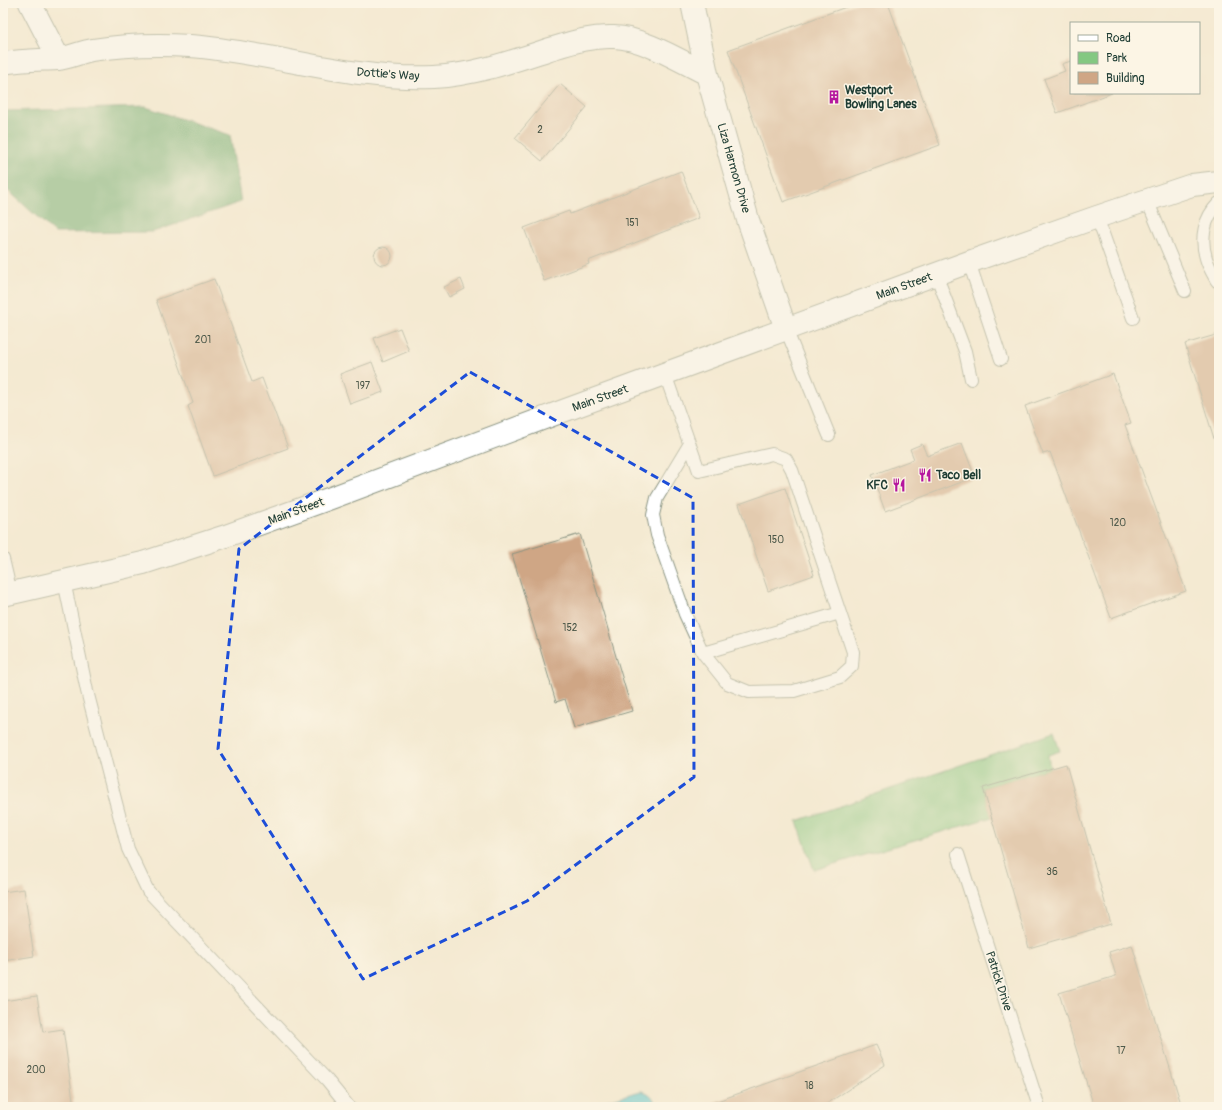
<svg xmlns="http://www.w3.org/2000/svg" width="1222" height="1110" font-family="Pangolin,sans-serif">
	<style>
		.green { fill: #84c882; stroke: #52825b }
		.forest { fill: #6bac70; stroke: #457452 }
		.water { fill: #5bc8d2; stroke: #3d8283 }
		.building { fill: #cfa685 }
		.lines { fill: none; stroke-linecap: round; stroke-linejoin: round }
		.lane-casing { stroke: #8a9483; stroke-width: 14 }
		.street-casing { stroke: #8a9483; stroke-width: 24 }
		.secondary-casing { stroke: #8a9483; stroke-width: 24 }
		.lane { stroke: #fff; stroke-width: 12 }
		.street { stroke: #fff; stroke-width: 22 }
		.secondary { stroke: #fff; stroke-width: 22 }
		.marked { fill: none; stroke: #1d4ed8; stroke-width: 3; stroke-dasharray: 8 5; stroke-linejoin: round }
		.labels { text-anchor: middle; stroke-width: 3; stroke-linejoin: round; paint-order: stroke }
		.number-label { font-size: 10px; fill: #4b5748 }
		.street-label { font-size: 12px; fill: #1f3d34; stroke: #fcf5e5 }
		.poi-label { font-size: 12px; font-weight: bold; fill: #1f3d34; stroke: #fcf5e5; text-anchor: start }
	</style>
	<rect width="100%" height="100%" fill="#fcf5e5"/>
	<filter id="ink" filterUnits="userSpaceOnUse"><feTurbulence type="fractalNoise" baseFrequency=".025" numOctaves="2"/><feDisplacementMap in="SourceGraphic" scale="8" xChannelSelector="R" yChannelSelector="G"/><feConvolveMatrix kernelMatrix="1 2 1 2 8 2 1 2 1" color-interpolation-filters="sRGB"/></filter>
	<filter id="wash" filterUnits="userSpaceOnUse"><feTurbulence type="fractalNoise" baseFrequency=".012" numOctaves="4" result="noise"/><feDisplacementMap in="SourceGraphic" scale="16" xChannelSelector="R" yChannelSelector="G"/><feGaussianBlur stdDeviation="0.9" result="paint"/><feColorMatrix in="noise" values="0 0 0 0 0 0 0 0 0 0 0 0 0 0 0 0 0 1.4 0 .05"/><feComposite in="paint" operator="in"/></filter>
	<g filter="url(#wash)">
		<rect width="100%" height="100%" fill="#f4ead2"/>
		<path class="green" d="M1054,733L1060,751L1048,755L1050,769L983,788L992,817L814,870L797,821Z"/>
		<path class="forest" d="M146,107L230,135L241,202L153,232L55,233L3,186V111Z"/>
		<path class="water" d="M641,1091C652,1093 653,1098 657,1107H582Z"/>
		<g id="blocks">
			<path class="building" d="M857,3H888L940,145L783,202L728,50Z
				M1071,61V93H1112L1057,113L1044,79L1065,71L1062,64Z
				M560,84L587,107L542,161L515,138Z
				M681,171L699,218L588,261L589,264L544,281L524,228L569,211L570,214Z
				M374 256a9 9 0 1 1 18 0a9 9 0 1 1-18 0Z
				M214,279L252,382L262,378L288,448L213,476L188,406L193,403L156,300Z
				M461,279L465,289L449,297L444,287Z
				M400,328L409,351L383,362L374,338Z
				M1219,334V455L1185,344Z
				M372,362L383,392L350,404L340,374Z
				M1113,374L1131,423L1125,425L1186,591L1111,618L1050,452L1043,454L1025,406Z
				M962,443L975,477L885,511L872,475L914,459L910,449L922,444L927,456Z
				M785,488L814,575L768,591L739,504Z
				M580,534L632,711L574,728L565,699L556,702L512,554Z
				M1066,764L1111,924L1029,948L983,788Z
				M24,889L34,956L3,961V892Z
				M1132,945L1182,1107H1094L1059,993L1116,976L1109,952Z
				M37,996L43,1032L63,1029L74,1107H3V1001Z
				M876,1045L885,1065L822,1107H707L706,1105Z"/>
		</g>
	</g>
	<g filter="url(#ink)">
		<use href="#blocks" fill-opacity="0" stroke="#8a9483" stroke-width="1"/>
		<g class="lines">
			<g class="lane-casing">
				<path id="lane" d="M1147,200L1185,291
					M1097,217L1133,318
					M969,262L1001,359
					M936,274L965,351L971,379
					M1217,281C1213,274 1208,266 1206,258C1200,238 1204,218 1219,203
					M786,329L829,435
					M665,374L699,471L772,454L786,459L792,470L853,652L852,666L840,677L794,691L749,692L727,683L703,653L685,614L657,535L653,515L657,498L689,445
					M3,559L11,593
					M64,581L87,691L128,849L148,891L327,1080L349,1107
					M703,653L840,613
					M958,854L1039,1107"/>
			</g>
			<g class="street-casing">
				<path id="street" d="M30,3L59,59
					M692,3L707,74L748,220L786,329
					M3,63C21,60 39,60 57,59C69,58 81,52 92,50C124,45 158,44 190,46C272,52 352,81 434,77C473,75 510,62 547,50C570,43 589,36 614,37C644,38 680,61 707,74"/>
			</g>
			<g class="secondary-casing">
				<path id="secondary" d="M3,595L143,563L223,537L331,498L563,411L969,262L1097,217L1192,185L1219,182"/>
			</g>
			<use href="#lane" class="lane"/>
			<use href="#street" class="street"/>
			<use href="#secondary" class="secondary"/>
		</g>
	</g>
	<path d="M0 0H1222V1110H0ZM470,372L693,498L694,777L527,901L363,979L218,749L239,549Z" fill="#f4ead2" fill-opacity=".55" fill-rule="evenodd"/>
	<path class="marked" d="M470,372L693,498L694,777L527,901L363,979L218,749L239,549Z"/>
	<defs>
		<g id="building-bare" transform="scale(1.08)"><path d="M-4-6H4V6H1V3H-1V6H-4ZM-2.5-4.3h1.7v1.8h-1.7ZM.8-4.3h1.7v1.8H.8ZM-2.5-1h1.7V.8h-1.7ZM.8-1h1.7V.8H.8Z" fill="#b5179e" stroke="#fcf5e5" stroke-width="2.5" paint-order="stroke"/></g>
		<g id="restaurant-bare" transform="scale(1.08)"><path d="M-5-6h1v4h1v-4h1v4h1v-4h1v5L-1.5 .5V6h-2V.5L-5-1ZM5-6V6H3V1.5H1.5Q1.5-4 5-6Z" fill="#b5179e" stroke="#fcf5e5" stroke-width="2.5" paint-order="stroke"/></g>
	</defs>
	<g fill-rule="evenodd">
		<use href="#building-bare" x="834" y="97"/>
		<use href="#restaurant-bare" x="925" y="475"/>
		<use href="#restaurant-bare" x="899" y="485"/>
	</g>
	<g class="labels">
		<g class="number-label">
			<text x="540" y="133">2</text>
			<text x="632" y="226">151</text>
			<text x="203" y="343">201</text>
			<text x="363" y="389">197</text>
			<text x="1118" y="526">120</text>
			<text x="776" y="543">150</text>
			<text x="570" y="631">152</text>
			<text x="1052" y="875">36</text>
			<text x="1121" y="1054">17</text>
			<text x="36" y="1073">200</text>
			<text x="809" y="1089">18</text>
		</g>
		<g class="street-label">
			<text transform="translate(388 74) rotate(4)" y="4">Dottie's Way</text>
			<text transform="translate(734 168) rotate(74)" y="4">Liza Harmon Drive</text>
			<text transform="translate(904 286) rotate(-20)" y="4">Main Street</text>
			<text transform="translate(600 398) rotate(-20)" y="4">Main Street</text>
			<text transform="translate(296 511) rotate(-20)" y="4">Main Street</text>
			<text transform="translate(999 981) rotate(72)" y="4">Patrick Drive</text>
		</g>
		<g class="poi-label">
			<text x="845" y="94">Westport<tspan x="845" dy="14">Bowling Lanes</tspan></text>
			<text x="936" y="479">Taco Bell</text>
			<text x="888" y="489" text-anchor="end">KFC</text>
		</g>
	</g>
	<rect width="1222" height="1110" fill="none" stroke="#fcf5e5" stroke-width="16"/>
	<rect x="1070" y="22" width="130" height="72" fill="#fcf5e5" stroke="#a4ab9e"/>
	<rect x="1078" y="35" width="20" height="6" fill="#ffffff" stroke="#a4ab9e"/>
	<text x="1106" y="42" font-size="12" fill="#1f3d34">Road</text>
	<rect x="1078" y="52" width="20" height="12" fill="#84c882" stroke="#a4ab9e"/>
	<text x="1106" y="62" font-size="12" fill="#1f3d34">Park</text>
	<rect x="1078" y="72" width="20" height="12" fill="#cfa685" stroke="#a4ab9e"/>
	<text x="1106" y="82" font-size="12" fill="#1f3d34">Building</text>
</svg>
